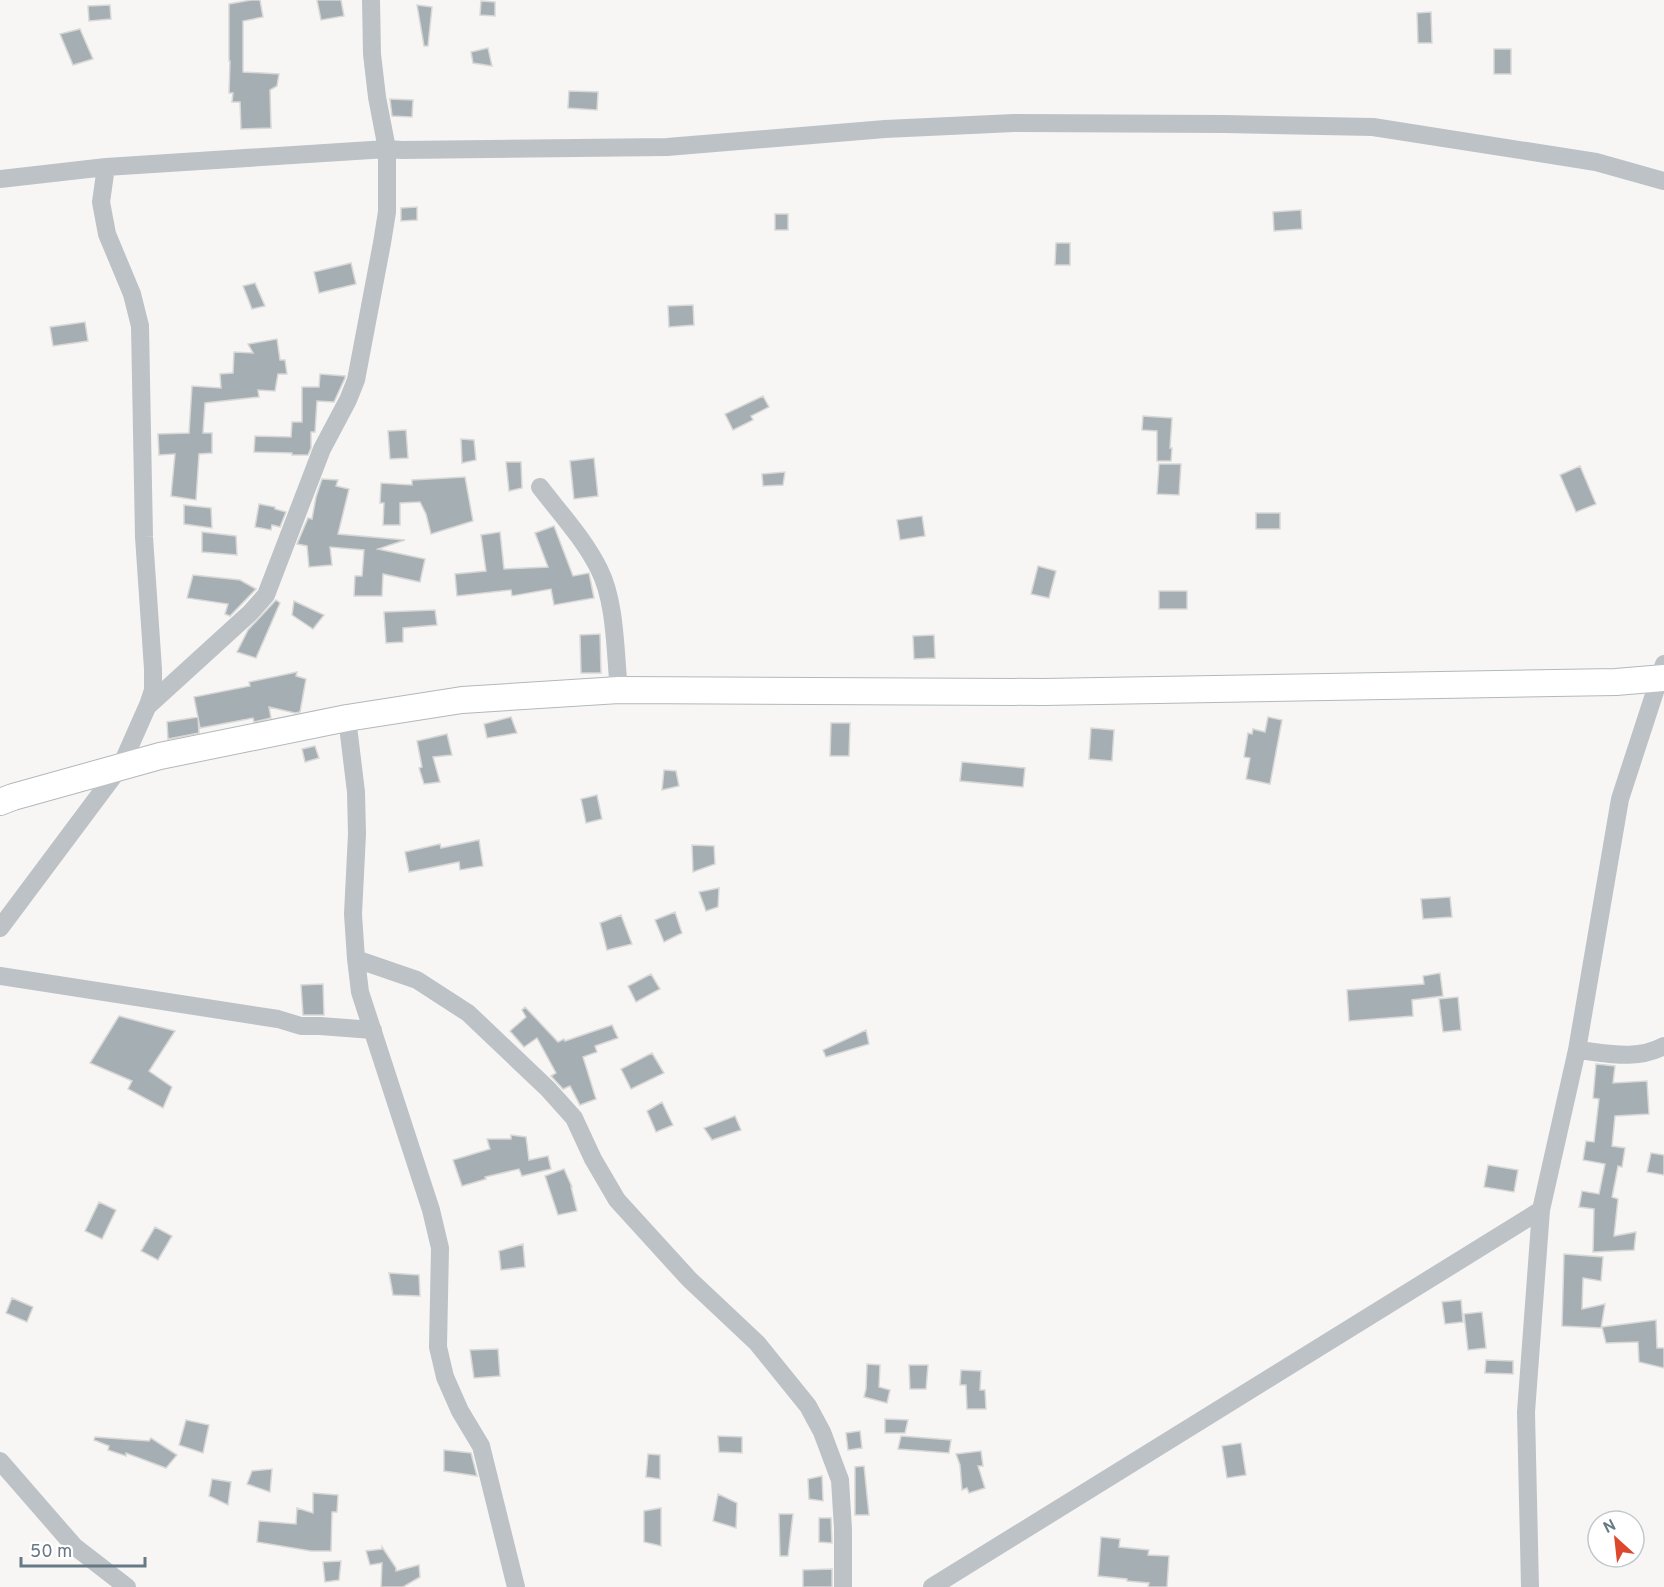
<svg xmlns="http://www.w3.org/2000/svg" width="1664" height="1587" font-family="Overpass,sans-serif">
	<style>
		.building { fill: #a5aeb3; stroke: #d8d8d6; stroke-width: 1.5 }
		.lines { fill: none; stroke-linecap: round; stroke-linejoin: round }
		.secondary-casing { stroke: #b2b8bc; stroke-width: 28 }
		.street { stroke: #bdc2c6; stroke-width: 18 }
		.secondary { stroke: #fff; stroke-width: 26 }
	</style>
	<rect width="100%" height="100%" fill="#f7f6f4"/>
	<path class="building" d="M251,0H260L263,17L243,21V72L279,74L277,86L270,90L271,128L241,129L240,102H232L233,93H229L230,61H229V4Z
		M317,0H341L344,16L321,20Z
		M481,1L495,2V16L480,15Z
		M110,5L111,19L89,21L88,6Z
		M417,5L432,7L428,46H424Z
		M1431,12L1432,43H1418L1417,13Z
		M80,29L93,59L73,65L60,34Z
		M488,48L492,66L473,63L471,52Z
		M1494,49H1511V74H1494Z
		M569,91L598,92L597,110L568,108Z
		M390,99L413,100L412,117L392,116Z
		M417,207V220L401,221V208Z
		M1301,210L1302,229L1274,231L1273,212Z
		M775,214H788V230H775Z
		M1056,243H1070V265H1055Z
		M351,263L356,284L319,293L314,272Z
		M255,283L265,306L252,309L243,286Z
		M693,305L694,325L669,327L668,306Z
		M85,322L88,341L53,346L50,327Z
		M277,339L280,360H285L287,374H278L275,391L258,390L259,397L205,403L203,433H212V453L199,454L196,500L171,496L175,454L159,455L158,434L189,433L192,386L221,388L220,374L233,373L234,352L253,353L248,344Z
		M320,374L345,376V378L334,402L317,401L315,432H311V448L308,455H292V453L254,452L255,436L291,437L292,422H302V387H319Z
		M763,396L769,407L751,416L753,420L733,430L725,414Z
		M1143,416L1172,418L1170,448H1172L1171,461H1157V431L1142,430Z
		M406,430L408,458L390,459L388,431Z
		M461,439L474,440L476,460L462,463Z
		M594,458L598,496L574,499L570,461Z
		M506,462H521L522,488L509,491Z
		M1159,464H1181L1179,495L1157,494Z
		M1580,466L1596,504L1576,512L1560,475Z
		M785,472L783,485L763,486L762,474Z
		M465,477L473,521L431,534L426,514L420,502L400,503V525H383L384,503H380L381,483L412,485V480Z
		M322,479L338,480L336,486L349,489L338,534L405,540L378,549L425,559L420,582L383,574L382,596H354L355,576H362L364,550L330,547L332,565L309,567L307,546L297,544L308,518L312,519L316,497Z
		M259,504L275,507V509L286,512L280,527L272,525L271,530L255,527Z
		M184,505L211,508L212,528L184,524Z
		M1256,513H1280V529H1256Z
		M922,516L925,536L900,540L897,520Z
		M554,526L573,576L589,573L594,598L554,605L551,589L512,596L511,590L457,596L455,574L486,571L481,535L500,532L504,569L548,567L535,533Z
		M202,532L236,536L237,555L202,552Z
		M1038,566L1056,571L1049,598L1031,594Z
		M193,575L240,580L256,589L230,616L225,614L228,604L187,598Z
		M1159,591H1187V609H1159Z
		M276,600L280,603L256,658L237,652L248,630Z
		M294,601L324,615L313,629L292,615Z
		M435,610L437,625L403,628V642L386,643L384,612Z
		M600,634L601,673H581L580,635Z
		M934,635L935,658L914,659L913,636Z
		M297,672L296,676L306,679L300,712L295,713L269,707L271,718L254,722L253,718L200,728L194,697L250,686L249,682Z
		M198,717L199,733L168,739L167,722Z
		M511,717L517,733L487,738L484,724Z
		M1268,717L1282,720L1270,784L1246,779L1250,758L1244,757L1248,733L1252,734L1253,729L1265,732Z
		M831,723H850L849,756H830Z
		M1091,728L1114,730L1112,761L1089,759Z
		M447,734L452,755L433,757L440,782L424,784L419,768L422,767L417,741Z
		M315,746L319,758L305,762L302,749Z
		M962,762L1025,768L1023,787L960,781Z
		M664,770L676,771L679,786L662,790Z
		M597,795L602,819L586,823L581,799Z
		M479,840L483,866L460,870L459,862L409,872L405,852L440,844L441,848Z
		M692,845L714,846L715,864L693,872Z
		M719,888L718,907L706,911L699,892Z
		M1450,897L1452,917L1423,919L1421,899Z
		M675,912L682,933L664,942L655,920Z
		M621,915L632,944L607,950L600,923Z
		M1440,973L1443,996L1412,1000L1413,1016L1349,1021L1347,990L1424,984L1423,976Z
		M651,974L660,989L636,1002L628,986Z
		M323,984L324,1015H303L301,985Z
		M1458,997L1461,1030L1443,1032L1439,999Z
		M525,1007L558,1042L564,1039L565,1041L612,1025L618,1038L595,1046L597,1052L583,1057L596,1099L580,1105L570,1086L563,1089L551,1076L556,1073L537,1038L524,1047L510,1031L526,1017L522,1010Z
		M119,1016L175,1031L149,1071L172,1087L163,1108L128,1089L132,1081L90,1063Z
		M866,1030L869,1044L826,1057L823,1050Z
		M652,1053L664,1073L631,1089L621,1069Z
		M1596,1064L1615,1066L1613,1083L1647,1081L1649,1114L1615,1116L1612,1146L1625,1148L1622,1167L1618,1166L1612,1197L1618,1199L1614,1236L1636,1232L1634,1250L1593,1252L1594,1209L1579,1207L1582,1191L1599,1194L1605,1164L1583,1160L1586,1141L1594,1142L1599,1099L1593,1098Z
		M662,1102L673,1125L656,1132L647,1111Z
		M735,1116L741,1130L712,1140L704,1128Z
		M511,1135L526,1137L529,1160L548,1156L551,1169L522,1176L519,1169L485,1177L486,1179L462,1186L453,1160L490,1149L487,1139H511Z
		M1651,1153L1664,1155V1175L1647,1172Z
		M1488,1165L1518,1170L1514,1192L1484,1187Z
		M564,1169L572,1187H571L577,1211L558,1215L545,1176Z
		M99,1202L116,1210L102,1239L85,1231Z
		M155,1227L172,1236L158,1260L141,1251Z
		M523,1244L525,1267L501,1270L499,1251Z
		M1564,1254L1603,1257L1601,1281L1583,1278L1582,1309L1605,1304L1601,1328L1562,1326Z
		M389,1273L419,1275L420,1296L393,1295Z
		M12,1298L33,1307L27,1322L6,1313Z
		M1461,1300L1463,1322L1445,1324L1442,1302Z
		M1482,1312L1486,1348L1468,1350L1464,1314Z
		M1656,1320L1657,1348H1664V1368L1639,1362L1638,1342L1606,1343L1602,1327Z
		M498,1349L500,1376L474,1378L470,1350Z
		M1486,1360L1513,1361V1374L1485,1373Z
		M867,1364L880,1365L879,1387L890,1390L887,1403L864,1397L866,1389Z
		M909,1365H928L926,1389H910Z
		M961,1370L981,1371L980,1390H985L986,1409H967L966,1385H960Z
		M885,1419L908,1420L905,1433H885Z
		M186,1420L209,1425L203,1453L179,1445Z
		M860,1431L862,1448L848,1450L846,1433Z
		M718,1436L742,1437V1453L719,1452Z
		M901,1436L951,1440L949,1453L898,1449Z
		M95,1437L149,1441L151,1438L177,1455L166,1468L126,1453V1456L108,1450L109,1446L94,1440Z
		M1241,1443L1246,1475L1227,1478L1222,1446Z
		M444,1450L471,1453L477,1476L444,1471Z
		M981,1451L983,1466H978L985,1488L969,1493L967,1488L962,1490L960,1465L956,1454Z
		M648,1454L660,1455V1479L646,1477Z
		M864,1466L869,1515H855V1467Z
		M272,1469L270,1492L247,1484L252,1471Z
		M822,1476L823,1501L809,1499L808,1479Z
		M212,1479L231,1482L228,1505L209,1496Z
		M313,1493L338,1495L337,1512H332L331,1551H311L257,1542L259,1521L296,1524L297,1508L313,1513Z
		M718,1494L737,1503L736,1528L713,1521Z
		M661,1508V1546L644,1542V1511Z
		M779,1514H793L788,1556H780Z
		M819,1518H831L832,1543L819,1542Z
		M1101,1537L1120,1539L1119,1547L1149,1550L1148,1555L1169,1556L1167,1587H1148L1149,1583L1127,1581V1579L1098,1576Z
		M382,1547L396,1568V1571L419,1565L420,1577L403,1587H381L382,1563L370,1565L366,1551L382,1549Z
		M341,1561L339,1580L325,1582L323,1562Z
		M832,1569V1587H803V1570Z"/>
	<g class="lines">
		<g class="secondary-casing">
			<path id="secondary" d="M0,802L13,797L160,756L347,718L462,700L619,690L1043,692L1616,682L1664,678"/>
		</g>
		<path class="street" d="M0,179L106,167L387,149L402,150L667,147L885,129L1014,123L1224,124L1373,127L1596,162L1664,181
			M540,487C560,513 584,539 599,569C616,602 615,653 619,690
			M149,705L250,613L266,595L322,449L348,400L356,380L382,243L387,212V149L377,97L372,54L371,0
			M347,718L356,792L357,834L353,914L356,959L360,992L431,1210L440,1248L438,1347L445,1377L460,1411L481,1446L516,1587
			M0,928L121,766L148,705L153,690V669L144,537L140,326L132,294L107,234L101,202L106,167
			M356,959L417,980L468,1013L548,1089L574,1118L593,1159L617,1200L689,1279L757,1343L808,1406L822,1432L840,1480L843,1529V1587
			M0,976L278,1019L301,1026H320L373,1030
			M1577,1050C1607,1053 1636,1061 1664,1046
			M0,1461L74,1546L127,1587
			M932,1587L1541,1210
			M1530,1587L1526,1412L1541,1210L1577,1050L1620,799L1664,664"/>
		<use href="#secondary" class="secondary"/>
	</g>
	<g transform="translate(1616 1539) rotate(333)"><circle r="28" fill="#ffffff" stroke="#c2c9ce" stroke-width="1.5"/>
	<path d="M0-4.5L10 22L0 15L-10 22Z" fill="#dd472d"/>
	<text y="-9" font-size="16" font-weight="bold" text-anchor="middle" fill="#677984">N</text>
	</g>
	<path d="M21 1557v9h124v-9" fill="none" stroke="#677984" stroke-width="3"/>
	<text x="30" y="1557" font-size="18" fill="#677984" stroke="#ffffff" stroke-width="4.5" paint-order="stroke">50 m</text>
</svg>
